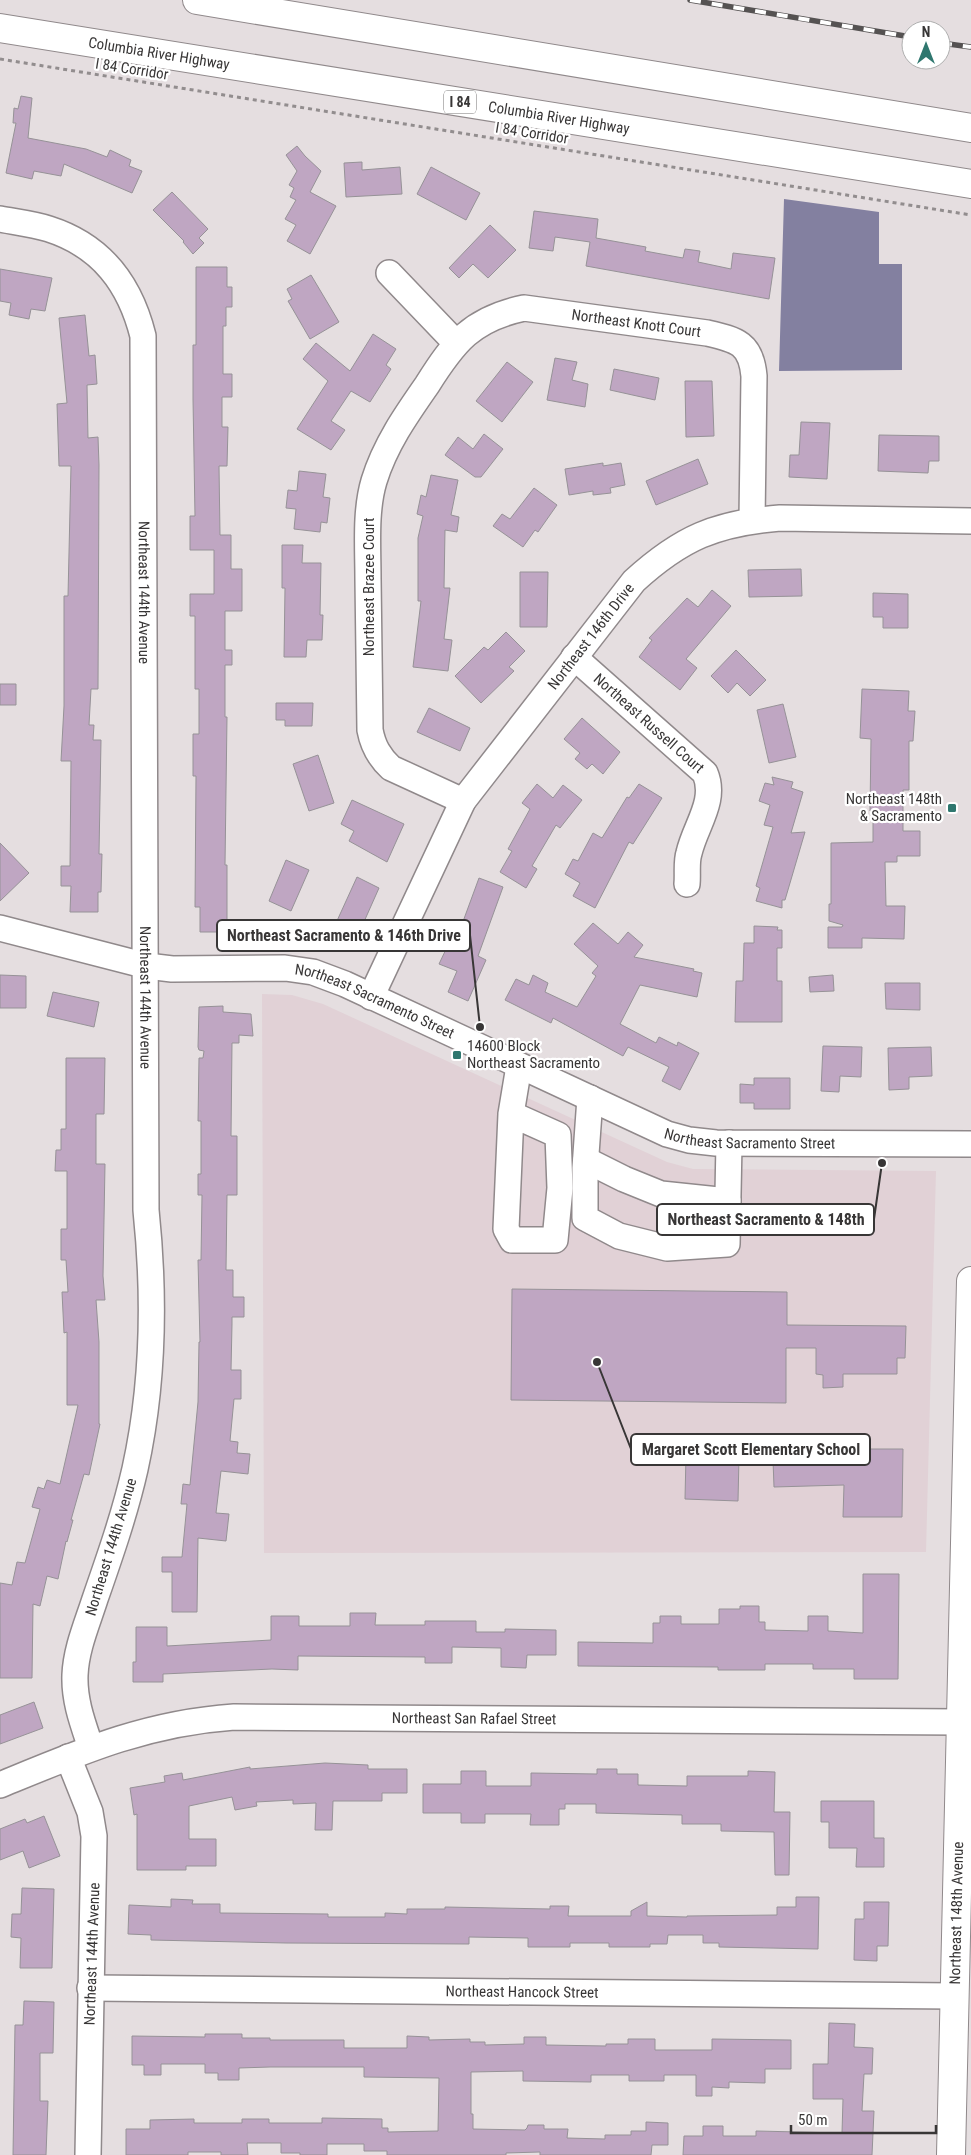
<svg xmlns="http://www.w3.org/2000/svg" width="971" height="2155" font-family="'Roboto Condensed',sans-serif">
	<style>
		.built { fill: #e1d1d6 }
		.water { fill: #8380a0 }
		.building { fill: #bfa6c2; stroke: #969297 }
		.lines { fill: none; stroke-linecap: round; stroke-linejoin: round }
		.minor-casing { stroke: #90898b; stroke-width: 28 }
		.major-casing { stroke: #90898b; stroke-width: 30 }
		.highway-casing { stroke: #90898b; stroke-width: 30 }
		.path { stroke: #928d8e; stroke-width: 3; stroke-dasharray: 4 4; stroke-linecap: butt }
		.minor { stroke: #fff; stroke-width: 25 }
		.major { stroke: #fff; stroke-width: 28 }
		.highway { stroke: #fff; stroke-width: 28 }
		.rail-casing { stroke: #555252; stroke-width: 5.5 }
		.rail { stroke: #fff; stroke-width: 4; stroke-dasharray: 11; stroke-linecap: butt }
		.poi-dot { fill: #2f776f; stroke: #fff; stroke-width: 2 }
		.labels { text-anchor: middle; stroke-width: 4.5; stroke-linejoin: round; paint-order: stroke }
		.shield { fill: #fff; stroke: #747272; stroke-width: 1 }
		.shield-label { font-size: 14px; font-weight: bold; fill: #383636 }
		.street-label { font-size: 15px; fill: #383636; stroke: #fff }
		.poi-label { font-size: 15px; fill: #383636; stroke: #fff; text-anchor: end }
		.leader { fill: none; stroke: #383636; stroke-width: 2 }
		.callout-dot { fill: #383636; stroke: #fff; stroke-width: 2 }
		.callout { fill: #fff; stroke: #383636; stroke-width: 2 }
		.callout-label { font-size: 16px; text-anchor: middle; font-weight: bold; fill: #383636 }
	</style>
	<rect width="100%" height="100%" fill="#e5dee0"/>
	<path class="built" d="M262,994L292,995L323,1004L667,1162L693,1169L936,1171L926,1552L264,1553Z"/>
	<path class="water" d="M784,199L879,212V264H902V370L779,371Z"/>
	<path class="building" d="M21,96L32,98L28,138L86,149L107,157L110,150L131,160L129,166L142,171L132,193L64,164L61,176L34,171L32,179L6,173L16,123H13L14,108L18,109Z
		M297,146L305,156L321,171L310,192L336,206L310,254L287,241L296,225L285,219L296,200L290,197L294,188L289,185L297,171L286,155Z
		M362,162V170L400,167L402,194L346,197L344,163Z
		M431,167L480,193L466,220L417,194Z
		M172,192L208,229L199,238L204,243L193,254L183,242L184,241L153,210Z
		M534,211L598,219L596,238L646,247L645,251L683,258L685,249L700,251L698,262L731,269L733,253L775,258L769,299L586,266L590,242L555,237L553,251L529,248Z
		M490,225L516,250L488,278L473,264L459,278L449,268Z
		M196,267H227V287H232V307H226V326H223V374H232V397H222V427H228L227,466H219L220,535H231V569H242V611H225V650H232V665H225V717H227L225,865H227V932H200V907H195L196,776H193V734H199V689H195V616H190V594H214V550H190V516H195L193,399V345H196Z
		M0,269L52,278L45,311L31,309L29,319L9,315L11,303L0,301Z
		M311,275L339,322L310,339L288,301L292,299L287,289Z
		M85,315L89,356L95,355L97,384L87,385L88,438L98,437L99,465L98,689H91L89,725H94L93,740H101L99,854H102L101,892H98V912H70L71,886H61V866H70L71,761H61L64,706V596H68L71,466H59L57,404L67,403L59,318Z
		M373,334L396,349L386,365L391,369L370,402L351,391L331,421L345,430L331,450L297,429L328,381L303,359L316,343L350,371Z
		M555,358L577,362L572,380L588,384L585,407L547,400Z
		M507,362L533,382L502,422L476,401Z
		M614,369L659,378L655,400L610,390Z
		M685,381H712L714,436L686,437Z
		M801,422L830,423L827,479L789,477L790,455H799Z
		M484,434L503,449L481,477H475L445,455L458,437L473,449Z
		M879,435L939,436V461H929L928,473L878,471Z
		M698,459L708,484L656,505L646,481Z
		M603,463V466L621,463L625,485L610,488L611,493L593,495V491L569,495L565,469Z
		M299,471L326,474L323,497L330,498L327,523L321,522L320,532L294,529L296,509L286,508L288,490L297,491Z
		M431,475L458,480L451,515L459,517L457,532L445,530L444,588H450L444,639L452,640L448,671L413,667L421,601H418V538L423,516L417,514L421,495L426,497Z
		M534,488L557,505L538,532L535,530L523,547L493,526L502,514L510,519Z
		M282,545H303L302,563H321L320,615H323L322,640H307L306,657H284L285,588H282Z
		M801,569L802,596L749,597L748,570Z
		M520,572H548L547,627H520Z
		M712,590L731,606L686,659L697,668L680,690L639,657L652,640L649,638L687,598L698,607Z
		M873,593L908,594V628H883V617H873Z
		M506,632L525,651L509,667L514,671L481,703L455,676L484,647L488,650Z
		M736,650L766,680L750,696L737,683L728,693L711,676Z
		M0,684H16V705H0Z
		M862,689L909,691L908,711H915L913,741H909V790H903V831H920V856H897V862H885L886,906H905L904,939L862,938V948H828V927H842L843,925L829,921V904H831V843L873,842V811H870L871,739L860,738Z
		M276,703H313L312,726H285V720H276Z
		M783,704L796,757L769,763L757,710Z
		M429,708L470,728L460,751L417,732Z
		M582,718L620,752L603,774L592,764L587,769L575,759L580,753L564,739Z
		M318,755L334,803L309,811L293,764Z
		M772,777L793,782L791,788L803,792L791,833L805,832L785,900H782V908L756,901L760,888L756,886L773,827L764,825L770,805L759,801L765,783L774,785Z
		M537,784L553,798L563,785L582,800L560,828L556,825L532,866L537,869L526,888L500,872L512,851L508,849L530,809L522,803Z
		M639,784L662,798L633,844L629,842L595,908L573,896L580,883L565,874L573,859L578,861L593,833L602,838L627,797L629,798Z
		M352,800L404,824L387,862L349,841L354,831L341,824Z
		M0,843L29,873L0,901Z
		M286,860L309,870L291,911L269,901Z
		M357,877L379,888L359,933L336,923Z
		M479,878L503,887L478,956L486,960L468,1001L448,992L457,971L439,964L449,943L454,946Z
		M593,923L618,944L628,932L643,945L634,957L694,969L693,971L702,973L697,997L640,985L620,1024L656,1043L659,1037L677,1046L678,1042L699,1053L680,1090L662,1081L669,1067L628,1047L623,1056L553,1018L551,1023L505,1000L516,979L529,985L533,975L548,983L545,992L577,1007L596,976L592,973L598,966L574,944Z
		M754,926L778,927L777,930H782V948H777V981H782V1022H735L736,981H743L744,943H754Z
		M0,975L26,976V1008H0Z
		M833,975L834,991L810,992L809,977Z
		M885,983H920V1010L886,1009Z
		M53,992L99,1002L94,1027L47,1016Z
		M223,1006V1012L251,1014L253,1036L239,1035V1043H232L231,1136H237V1195H227L226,1270H233V1297H244V1317H232V1324L231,1370H241V1399H234L230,1441L238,1442L237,1453L250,1454L248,1474L221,1471L216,1513L229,1514L226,1541L198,1538L197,1612H172V1572H162V1557H182L187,1504H181L183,1484L190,1485L198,1402L199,1342H200L198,1260H201L202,1195H198V1174H201V1121H198L199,1058H203L204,1051L199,1050L198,1047L199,1007Z
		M823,1046L862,1047L861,1077L840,1076L839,1092L821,1091Z
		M931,1047L932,1076L909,1077V1089L889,1090L888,1048Z
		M66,1058H105L104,1114H96V1164H105L103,1276L105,1300H96L99,1342V1424H100L89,1475L84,1474L71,1520H73L67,1542L66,1541L58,1579L47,1576L40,1606L33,1604L32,1678H0V1583L12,1585L17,1562L25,1563L40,1509L32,1507L38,1487L44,1489L47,1480L60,1484L78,1405H67V1332L64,1333L62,1292H68L66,1260H61V1229H67V1171H55L56,1150H61V1129H66Z
		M754,1078H790V1109H754V1103H740V1084L754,1085Z
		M512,1289L787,1292V1325L906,1326L905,1358H897V1374H843V1387L823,1388V1375L816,1374V1348H786V1403L511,1400Z
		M844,1449H903L902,1517H843L844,1485L774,1487L773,1460L844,1457Z
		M686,1455L739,1457L738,1501L685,1499Z
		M863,1574H899L898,1679H854V1669H813V1664H765V1670H718V1667L578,1666V1642L653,1643V1623H660V1616H681V1624H719V1609H740V1606H759V1622H765V1630L808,1631V1616H828V1631L863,1633Z
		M350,1613H376L375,1625H425V1621H476V1632H505V1629L556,1630V1655H527L526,1668L501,1667V1648L452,1647V1663H425V1657L298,1656V1670L272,1669L163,1674V1682H133V1662H136V1627H167V1646L271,1640V1616H299V1626H350Z
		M34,1702L43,1728L0,1744V1715Z
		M325,1763L368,1765V1769H407V1793H382V1801H333L332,1830H315L316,1803L293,1804V1800L256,1802L257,1806L235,1810L232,1797L189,1806V1839H216V1866H186V1870H137V1814L134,1815L130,1788L165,1782L164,1776L182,1773L183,1780L250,1767V1769Z
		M597,1769H617V1774H638V1785L687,1786V1776H748V1771L775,1772L774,1812H790L789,1875H775L774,1832L721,1831V1824H682V1815L596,1813V1804H565V1809H559V1825H530L531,1814H485V1823H461V1813H423V1784H461V1771H486V1786H531V1773L597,1774Z
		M821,1801H874V1838H884V1867H856L857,1848H829V1822H821Z
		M44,1816L60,1856L29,1868L23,1851L0,1860V1829L25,1819L27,1823Z
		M22,1888L54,1889L52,1968H20L21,1938L11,1937L12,1914H21Z
		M796,1897H819L818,1949L719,1947V1943H703V1935H668L667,1944H650V1947H609V1943H570V1947H528V1938L469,1937V1944L286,1943L151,1940V1935L128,1934L129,1905L171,1907V1899L193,1900L192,1904H220V1913L328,1914V1917H385V1913L407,1914V1909H445V1907L550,1909V1906H569L568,1916H631V1911L647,1902V1916L687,1917V1916L777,1915V1907H796Z
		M864,1902H889L888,1946H877V1961L854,1960L855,1919H864Z
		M24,2001L54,2002L53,2053H40V2101H48L46,2155H13L15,2025H23Z
		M829,2023L855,2024L854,2047L873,2048L872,2074H864L862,2111H874L872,2155H683L684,2136H703V2126H723V2136H756V2131L842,2133L843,2099H813V2064H828Z
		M205,2034H242V2038H270V2040H344V2048H407V2036L429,2037V2040L470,2039V2042H485V2045L524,2044V2037H546V2045L606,2046V2044H628V2039H655V2050H712V2039L791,2040V2069H765V2083L729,2082V2088L712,2087V2096H696V2075H664V2081H629V2075H591V2082L523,2081V2071L471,2072V2114H473V2129L525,2130L527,2128L528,2125H544V2129H568L567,2138L605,2139V2135H631V2131H646V2122L668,2123V2145H652L651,2155H540V2152L506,2153V2155H387V2151H364V2144H327V2155H300V2153H281V2143H247L248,2155H221V2152H188V2155H126V2129H150V2120L194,2119V2123H242V2119H269V2123H322V2118L382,2119V2128H388V2132L438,2131L439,2078L364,2077V2067H270L239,2068V2080H218V2073H205V2064H161V2075H144V2065H132V2036L205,2037Z"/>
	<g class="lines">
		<g class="minor-casing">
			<g id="minor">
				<path id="s1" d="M0,219C16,222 34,224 49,229C102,246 130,284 143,336L146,1210C155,1297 154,1383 135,1469C125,1513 110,1556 95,1599C87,1624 76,1649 75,1675C74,1701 83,1724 91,1748"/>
				<path d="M389,273L456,343"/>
				<path id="s2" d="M574,657L705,773C717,801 695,826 689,853C686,862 688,874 687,884"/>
				<path id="s3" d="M463,801L391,768C379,757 373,746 370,730C369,680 369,629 368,579C368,547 365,511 374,481C385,445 406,415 427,385C454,342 472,319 524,308L707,333C737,340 751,343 754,376L752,520"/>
				<path id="s4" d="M0,928L147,966L172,969L285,968L313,972L345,984L667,1134L689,1140L716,1143L971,1144"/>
				<path id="s5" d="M371,997L463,801L634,581C681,538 716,523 780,518L971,521"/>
				<path d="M590,1098L585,1168V1218L619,1236L667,1248L727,1244L729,1143"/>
				<path d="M511,1114L558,1135L560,1188L555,1240H512L506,1229L511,1114L519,1066"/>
				<path d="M586,1160L624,1179L661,1194L728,1201"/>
				<path d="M68,1757L90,1812L94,1836L88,2155"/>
				<path id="s6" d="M0,1785C80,1752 146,1723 234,1717L960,1722"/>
				<path id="s7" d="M90,1988L954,1996"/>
			</g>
		</g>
		<g class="major-casing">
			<g id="major">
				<path id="s8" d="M951,2155L971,1281"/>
			</g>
		</g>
		<g class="highway-casing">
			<g id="highway">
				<path d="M197,0L971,128"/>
				<path id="s9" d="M0,28L971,184"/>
			</g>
		</g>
		<path class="path" d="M0,59L971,215"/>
		<use href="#minor" class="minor"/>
		<use href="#major" class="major"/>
		<use href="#highway" class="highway"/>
		<g class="rail-casing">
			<path id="rail" d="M690,0L911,37
				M941,43L971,47"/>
		</g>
		<use href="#rail" class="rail"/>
	</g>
	<g class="poi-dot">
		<rect x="947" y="803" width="10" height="10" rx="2.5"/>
		<rect x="452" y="1050" width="10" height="10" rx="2.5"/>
	</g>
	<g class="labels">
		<rect class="shield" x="444" y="90.5" width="32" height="23" rx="4"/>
		<g class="shield-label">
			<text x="460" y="107">I 84</text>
		</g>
		<g class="street-label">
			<text dy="5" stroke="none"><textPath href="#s9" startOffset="161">Columbia River Highway</textPath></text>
			<text transform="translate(132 69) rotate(9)" y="5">I 84 Corridor</text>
			<text dy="5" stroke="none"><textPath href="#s9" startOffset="566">Columbia River Highway</textPath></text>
			<text transform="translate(532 133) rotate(9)" y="5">I 84 Corridor</text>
			<text dy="5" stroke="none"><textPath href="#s3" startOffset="725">Northeast Knott Court</textPath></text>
			<text transform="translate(369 587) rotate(-90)" y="5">Northeast Brazee Court</text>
			<text dy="5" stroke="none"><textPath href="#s1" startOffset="456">Northeast 144th Avenue</textPath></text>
			<text dy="5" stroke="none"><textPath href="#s5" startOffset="425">Northeast 146th Drive</textPath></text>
			<text dy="5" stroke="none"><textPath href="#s2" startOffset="100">Northeast Russell Court</textPath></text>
			<text dy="5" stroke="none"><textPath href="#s1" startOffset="861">Northeast 144th Avenue</textPath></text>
			<text dy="5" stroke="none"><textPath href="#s4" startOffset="386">Northeast Sacramento Street</textPath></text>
			<text dy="5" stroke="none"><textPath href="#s4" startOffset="791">Northeast Sacramento Street</textPath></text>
			<text transform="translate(111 1547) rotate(-73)" y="5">Northeast 144th Avenue</text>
			<text dy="5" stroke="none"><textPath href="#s6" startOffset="485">Northeast San Rafael Street</textPath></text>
			<text dy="5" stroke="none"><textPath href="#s8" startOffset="242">Northeast 148th Avenue</textPath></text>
			<text transform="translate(92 1954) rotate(-88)" y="5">Northeast 144th Avenue</text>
			<text dy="5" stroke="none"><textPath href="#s7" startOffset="432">Northeast Hancock Street</textPath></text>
		</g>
		<g class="poi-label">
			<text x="942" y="804">Northeast 148th<tspan x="942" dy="17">&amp; Sacramento</tspan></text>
			<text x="467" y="1051" text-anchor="start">14600 Block<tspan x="467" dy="17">Northeast Sacramento</tspan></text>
		</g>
	</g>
	<path class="leader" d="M480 1027L470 935M882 1163L874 1219M597 1362L631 1449"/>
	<g class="callout-dot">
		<circle cx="480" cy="1027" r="5"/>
		<circle cx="882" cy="1163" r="5"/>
		<circle cx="597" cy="1362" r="5"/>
	</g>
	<g class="callout">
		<rect x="217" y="920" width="253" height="31" rx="5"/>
		<rect x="657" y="1204" width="217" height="31" rx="5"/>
		<rect x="631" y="1434" width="239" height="31" rx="5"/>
	</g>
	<g class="callout-label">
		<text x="344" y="941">Northeast Sacramento &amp; 146th Drive</text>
		<text x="766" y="1225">Northeast Sacramento &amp; 148th</text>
		<text x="751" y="1455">Margaret Scott Elementary School</text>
	</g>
	<g transform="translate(926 45)"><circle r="24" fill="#ffffff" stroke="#afafaf"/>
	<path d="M0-4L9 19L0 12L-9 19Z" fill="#2f776f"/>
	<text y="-8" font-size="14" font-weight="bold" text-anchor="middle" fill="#383636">N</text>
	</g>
	<path d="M791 2125v8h145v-8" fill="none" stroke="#383636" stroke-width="2.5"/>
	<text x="798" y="2125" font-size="15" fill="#383636" stroke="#ffffff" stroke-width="4" paint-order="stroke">50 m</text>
</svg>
